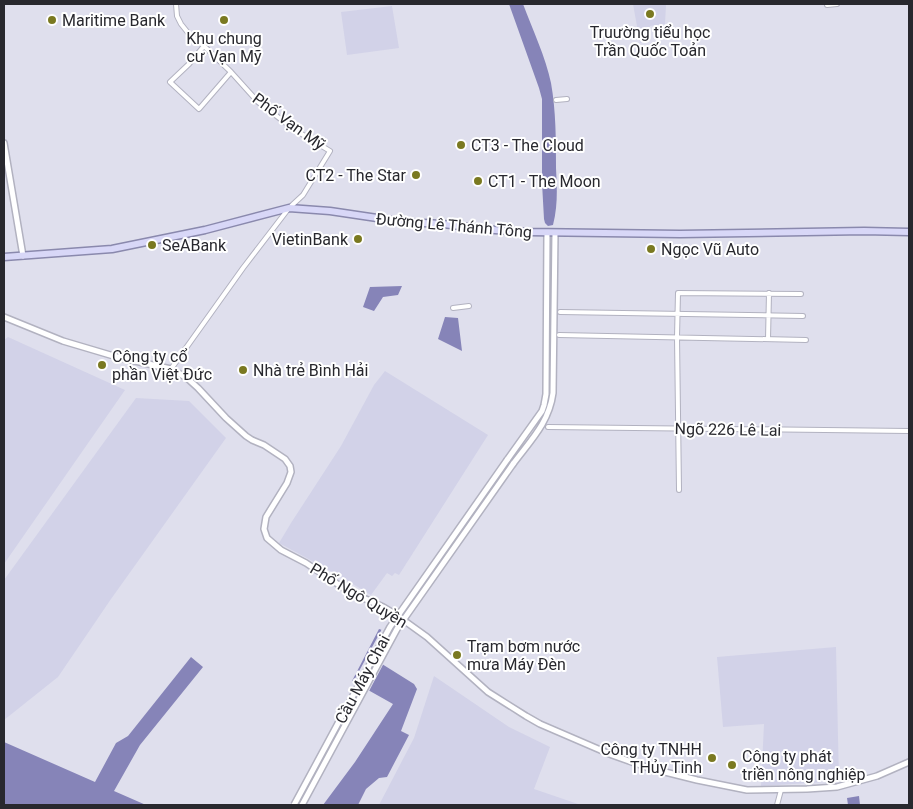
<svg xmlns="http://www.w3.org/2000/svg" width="913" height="809" font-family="Roboto,sans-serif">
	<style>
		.built { fill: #d2d2e8 }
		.water { fill: #8684b8 }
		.pier { fill: #dfdfed }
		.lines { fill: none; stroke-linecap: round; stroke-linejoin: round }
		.minor-casing { stroke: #b2b2c0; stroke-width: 6 }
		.tertiary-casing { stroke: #b2b2c0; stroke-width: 8 }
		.primary-casing { stroke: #8a89ad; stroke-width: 9 }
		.minor { stroke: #fff; stroke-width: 4 }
		.tertiary { stroke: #fff; stroke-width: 5 }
		.primary { stroke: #d8d7f7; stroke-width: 6 }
		.tertiary-bridge-casing { stroke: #b2b2c0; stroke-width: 8; stroke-linecap: butt }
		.tertiary-bridge { stroke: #fff; stroke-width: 5 }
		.poi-dot { fill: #7a7921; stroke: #fff; stroke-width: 2 }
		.labels { text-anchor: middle; stroke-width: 4; stroke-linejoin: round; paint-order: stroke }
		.poi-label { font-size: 16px; fill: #28282e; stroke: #fff; text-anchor: start }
		.street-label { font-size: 16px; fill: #28282e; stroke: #fff }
	</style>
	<rect width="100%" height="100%" fill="#dfdfed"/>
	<path class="built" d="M633,4H668V5H666L665,24L650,26V40L640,43Z
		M392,6L399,48L347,55L341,12Z
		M8,337L125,390L4,564V340Z
		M385,371L488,435L399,575L395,573L392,576L387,573L371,595L338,575L279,543L291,523L341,446L374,385Z
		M136,398L189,401L226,438L111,599L58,677L4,720V580Z
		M836,647L839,781L761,786L764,724L723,727L717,657Z
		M434,676L509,727L550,747L534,789L581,805H379L414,738Z"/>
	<path class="water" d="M509,4H523C532,28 546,58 551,83C556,111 556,140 556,168C557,187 558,206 553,225L548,226L545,223L544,219L542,183V99L539,88Z
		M402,286L398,295L383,297L374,311L363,307L370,287Z
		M445,317L458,318L462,351L438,339Z
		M379,629L391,633L380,657L382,664L414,684L417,689L401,731L409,735L387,777L379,778L366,789L358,805H323L355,762L393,704L352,681Z
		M191,657L203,667L140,745L114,791L146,805H4V742L95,782L116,743L128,736Z
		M859,796L860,805H848L847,798Z"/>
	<path class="pier" d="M383,627L393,631L383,657L384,663L368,693L352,684Z"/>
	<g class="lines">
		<g class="minor-casing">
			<path id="minor" d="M827,5L837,4
				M204,46L189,64L170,82L199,109L231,72
				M556,100L567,99
				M453,308L469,306
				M560,312L803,316
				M559,335L806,340
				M768,339L769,293
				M171,369L243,268L289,208L303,195L330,151L295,130L258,102L231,72L204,46L189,34L181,24L177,16L176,4
				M548,427L909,431
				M679,490L677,337L678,293L801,294
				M777,805L781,790"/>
		</g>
		<g class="tertiary-casing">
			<path id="tertiary" d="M4,143L23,256
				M4,317L63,341L117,357L171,369L187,378L198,388L226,418L246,436L252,440L264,445L285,459L290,466L291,472L287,483L266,517L264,529L267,538L281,550L306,563L348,591L383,607L395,614L427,637L488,692L526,716L540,724L612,755L649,768L697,780L747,790L807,789L837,787L877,776L909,762
				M507,460L542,411L544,405L546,394L547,233
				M513,464C530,441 549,423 553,393L555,233"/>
		</g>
		<g class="primary-casing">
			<path id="primary" d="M4,257L112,249L205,230L289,208L330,211L404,222L443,224L495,230L529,232L680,234L864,231L909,232"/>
		</g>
		<use href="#minor" class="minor"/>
		<use href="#tertiary" class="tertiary"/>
		<use href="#primary" class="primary"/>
		<g class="tertiary-bridge-casing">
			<path id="tertiary-bridge" d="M294,805L390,627L507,460
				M302,805L397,629L513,464"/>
		</g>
		<use href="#tertiary-bridge" class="tertiary-bridge"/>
	</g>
	<g class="poi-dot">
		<circle cx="650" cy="14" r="5"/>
		<circle cx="52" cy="20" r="5"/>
		<circle cx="224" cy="20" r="5"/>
		<circle cx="461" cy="145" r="5"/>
		<circle cx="416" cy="175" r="5"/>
		<circle cx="478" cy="181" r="5"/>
		<circle cx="358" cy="239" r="5"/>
		<circle cx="152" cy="245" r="5"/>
		<circle cx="651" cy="249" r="5"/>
		<circle cx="102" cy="365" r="5"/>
		<circle cx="243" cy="370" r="5"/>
		<circle cx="457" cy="655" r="5"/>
		<circle cx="712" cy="758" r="5"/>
		<circle cx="732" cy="765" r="5"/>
	</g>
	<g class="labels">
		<g class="poi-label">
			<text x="62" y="26">Maritime Bank</text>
			<text x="650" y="38" text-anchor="middle">Truường tiểu học<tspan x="650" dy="18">Trần Quốc Toản</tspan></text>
			<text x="224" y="44" text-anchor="middle">Khu chung<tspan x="224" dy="18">cư Vạn Mỹ</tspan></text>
			<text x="471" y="151">CT3 - The Cloud</text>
			<text x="406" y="181" text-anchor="end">CT2 - The Star</text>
			<text x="488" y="187">CT1 - The Moon</text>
			<text x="348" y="245" text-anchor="end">VietinBank</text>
			<text x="162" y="251">SeABank</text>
			<text x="661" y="255">Ngọc Vũ Auto</text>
			<text x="112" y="362">Công ty cổ<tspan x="112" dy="18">phần Việt Đức</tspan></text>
			<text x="253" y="376">Nhà trẻ Bình Hải</text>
			<text x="467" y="652">Trạm bơm nước<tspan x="467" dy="18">mưa Máy Đèn</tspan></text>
			<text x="702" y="755" text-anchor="end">Công ty TNHH<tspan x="702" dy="18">THủy Tinh</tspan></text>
			<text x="742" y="762">Công ty phát<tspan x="742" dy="18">triền nông nghiệp</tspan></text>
		</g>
		<g class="street-label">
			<text transform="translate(289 121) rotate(36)" y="6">Phố Vạn Mỹ</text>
			<text transform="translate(454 225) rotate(5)" y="6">Đường Lê Thánh Tông</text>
			<text transform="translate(728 429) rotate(1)" y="6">Ngõ 226 Lê Lai</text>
			<text transform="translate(359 595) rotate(31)" y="6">Phố Ngô Quyền</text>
			<text transform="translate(362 679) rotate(-62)" y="6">Cầu Máy Chai</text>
		</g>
	</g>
	<rect width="913" height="809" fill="none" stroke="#28282e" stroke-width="10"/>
</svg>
